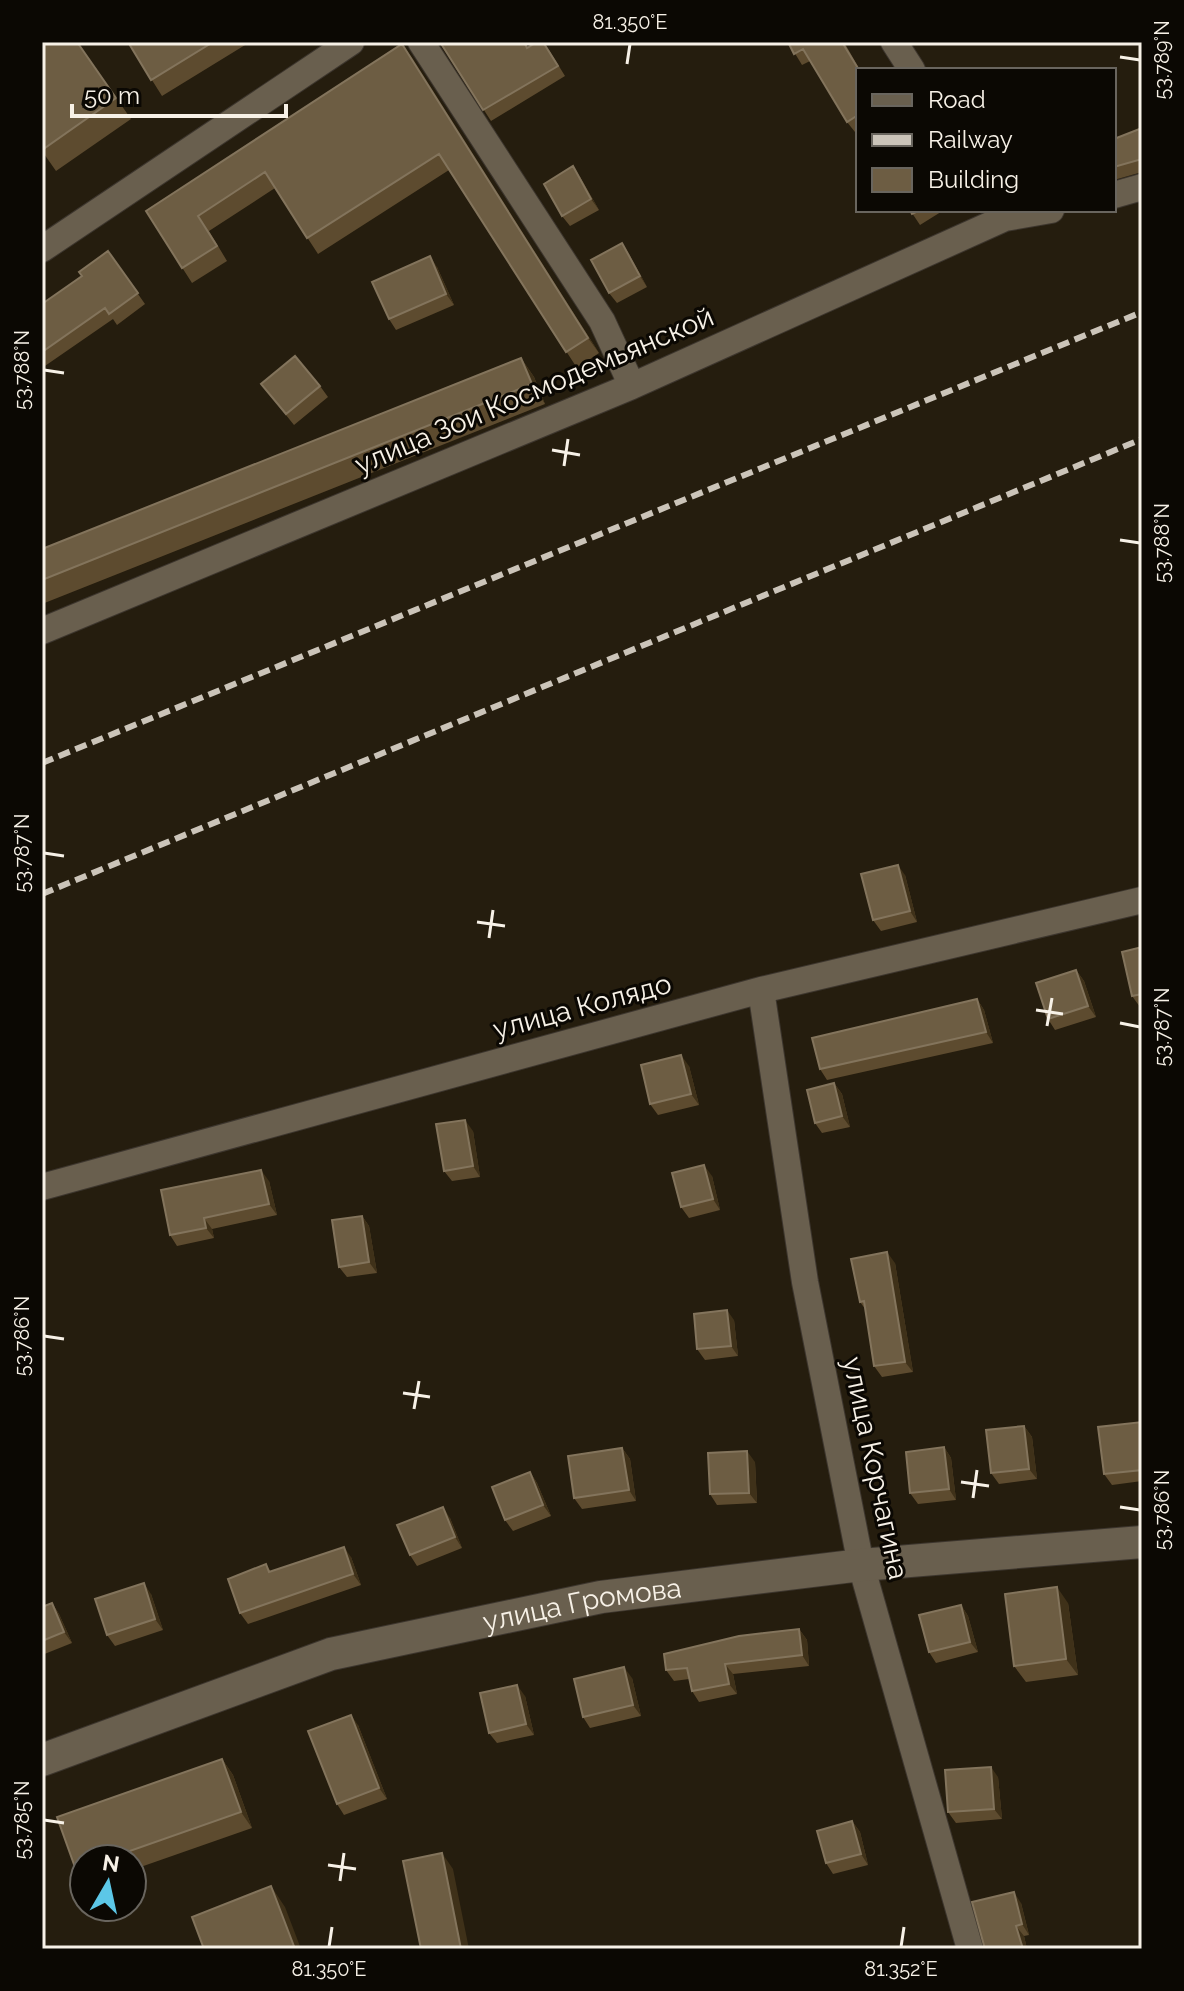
<svg xmlns="http://www.w3.org/2000/svg" width="1184" height="1991" font-family="Raleway,sans-serif">
	<style>
		.lines { fill: none; stroke-linecap: round; stroke-linejoin: round }
		.minor-casing { stroke: #3d362e; stroke-width: 28 }
		.tertiary-casing { stroke: #3d362e; stroke-width: 34 }
		.minor { stroke: #695f4e; stroke-width: 26 }
		.tertiary { stroke: #695f4e; stroke-width: 32 }
		.rail { stroke: #cbc4b9; stroke-width: 6; stroke-dasharray: 12 6; stroke-linecap: butt }
		.wall { fill: #5d4b2f }
		.shaded-wall { fill: #3f3119 }
		.building { fill: #6d5d43; stroke: #83745c; stroke-width: 2 }
		.ticks { fill: none; stroke: #f7f1e7; stroke-width: 3 }
		.labels { text-anchor: middle; stroke-width: 6; stroke-linejoin: round; paint-order: stroke }
		.street-label { font-size: 28px; fill: #f7f1e7; stroke: #0b0803 }
		.neatline { fill: none; stroke: #f7f1e7; stroke-width: 3 }
		.ticks-label { font-size: 20px; text-anchor: middle; fill: #f7f1e7 }
	</style>
	<rect width="100%" height="100%" fill="#251d0e"/>
	<g class="lines">
		<g class="minor-casing">
			<path id="minor" d="M421,42L602,321L632,386
				M894,42L912,70
				M1114,195L1142,187
				M42,249L351,42
				M42,631L632,386L1005,218L1051,210
				M761,990L805,1282L861,1565L970,1949
				M42,1187L761,990L1142,900"/>
		</g>
		<g class="tertiary-casing">
			<g id="tertiary">
				<path id="s1" d="M42,1760L331,1654L601,1597L861,1565L1142,1542"/>
			</g>
		</g>
		<use href="#minor" class="minor"/>
		<use href="#tertiary" class="tertiary"/>
		<path class="rail" d="M42,763L1142,312
			M42,894L1142,439"/>
	</g>
	<path class="wall" d="M42,42H77L131,119L56,171L42,151Z
		M128,42H250L162,96Z
		M440,42H525L528,48L549,50L565,76L491,121Z
		M788,42H844L860,70H858V130L855,132L847,122L810,61L802,65Z
		M402,44L599,353L577,368L449,170L318,254L275,188L209,231L227,261L192,283L146,211Z
		M1142,128V172L1114,180V139Z
		M580,177L599,210L570,226L562,216Z
		M910,210H944L920,225Z
		M622,243L629,254L647,287L617,303L609,293Z
		M108,251L145,304L117,325L113,319L42,368V304L82,276Z
		M437,267L454,305L396,330L389,319Z
		M521,358L534,377L545,404L42,604V549Z
		M261,384L320,386L328,397L294,425Z
		M905,875L917,922L881,931L873,920Z
		M1142,947V1007H1140L1132,996Z
		M1076,970L1084,981L1096,1017L1055,1030L1048,1019Z
		M977,999L984,1010L993,1043L827,1080L820,1069Z
		M689,1066L699,1105L658,1115L650,1104Z
		M834,1083L842,1094L850,1127L822,1133L815,1123Z
		M473,1131L480,1177L452,1181L444,1171Z
		M712,1176L720,1210L689,1218L681,1207Z
		M269,1181L277,1215L212,1229L214,1238L177,1246L170,1235Z
		M362,1216L369,1226L377,1273L347,1277L339,1267Z
		M895,1263L913,1372L882,1377L874,1366L866,1310L860,1302Z
		M734,1320L738,1356L705,1360L697,1349Z
		M1142,1422V1481L1112,1485L1104,1474Z
		M1024,1426L1032,1437L1037,1479L999,1484L991,1473Z
		M944,1447L951,1458L956,1500L918,1504L910,1493Z
		M622,1448L630,1459L636,1501L582,1509L574,1498Z
		M755,1462L757,1503L717,1505L710,1494Z
		M530,1472L537,1483L551,1516L513,1531L505,1520Z
		M450,1518L462,1548L417,1566L410,1555Z
		M351,1557L361,1585L248,1624L240,1613L266,1564L271,1572Z
		M151,1594L163,1630L115,1646L107,1635Z
		M52,1603L59,1614L72,1643L42,1655V1607Z
		M1068,1603L1078,1675L1026,1682L1014,1666Z
		M961,1605L968,1616L978,1652L936,1663L929,1652Z
		M799,1629L807,1640L809,1666L733,1674L737,1694L699,1702L692,1691L689,1679L674,1681L666,1670Z
		M632,1678L641,1716L590,1728L583,1717Z
		M525,1696L534,1735L497,1743L489,1733Z
		M358,1725L387,1799L344,1815L337,1804Z
		M222,1759L233,1775L252,1828L132,1870V1859H84V1882L76,1870L57,1817Z
		M998,1777L1002,1819L956,1823L948,1812Z
		M852,1821L860,1832L868,1865L833,1874L826,1863Z
		M1021,1903L1029,1935L1024,1936L1027,1949H985Z"/>
	<path class="shaded-wall" d="M402,44L413,59L599,353L588,338Z
		M573,166L580,177L599,210L591,199Z
		M622,243L629,254L647,287L640,276Z
		M430,256L437,267L454,305L446,294Z
		M521,358L534,377L545,404L532,384Z
		M898,865L905,875L917,922L910,911Z
		M1076,970L1084,981L1096,1017L1088,1006Z
		M977,999L984,1010L993,1043L986,1032Z
		M681,1055L689,1066L699,1105L691,1094Z
		M834,1083L842,1094L850,1127L842,1116Z
		M465,1120L473,1131L480,1177L473,1166Z
		M704,1165L712,1176L720,1210L713,1199Z
		M261,1170L269,1181L277,1215L269,1204Z
		M362,1216L369,1226L377,1273L369,1262Z
		M204,1218L212,1229L214,1238L206,1228Z
		M887,1252L895,1263L913,1372L905,1362Z
		M727,1310L734,1320L738,1356L731,1346Z
		M1024,1426L1032,1437L1037,1479L1029,1469Z
		M944,1447L951,1458L956,1500L949,1489Z
		M622,1448L630,1459L636,1501L629,1490Z
		M747,1451L755,1462L757,1503L749,1493Z
		M530,1472L537,1483L551,1516L543,1505Z
		M443,1507L450,1518L462,1548L455,1537Z
		M344,1547L351,1557L361,1585L353,1574Z
		M144,1583L151,1594L163,1630L155,1619Z
		M1057,1587L1068,1603L1078,1675L1066,1659Z
		M52,1603L59,1614L72,1643L64,1632Z
		M961,1605L968,1616L978,1652L970,1642Z
		M799,1629L807,1640L809,1666L802,1655Z
		M725,1664L733,1674L737,1694L729,1684Z
		M624,1667L632,1678L641,1716L633,1705Z
		M517,1685L525,1696L534,1735L526,1724Z
		M351,1715L358,1725L387,1799L379,1788Z
		M222,1759L233,1775L252,1828L241,1812Z
		M991,1767L998,1777L1002,1819L994,1809Z
		M852,1821L860,1832L868,1865L861,1854Z
		M442,1853L453,1869L469,1949H461Z
		M271,1886L285,1907L301,1949H295Z
		M1014,1892L1021,1903L1029,1935L1022,1924Z
		M1016,1926L1024,1936L1027,1949H1023Z"/>
	<path class="building" d="M42,42H77L116,98L42,150Z
		M128,42H213L151,80Z
		M440,42H524L527,48L537,42H543L558,66L483,110Z
		M788,42H842L859,70H858V115L847,122L803,49L794,54Z
		M402,44L588,338L566,352L439,154L307,238L265,172L198,216L217,246L182,268L146,211Z
		M1142,128V159L1114,167V139Z
		M573,166L591,199L562,216L544,184Z
		M910,210H920L912,214Z
		M622,243L640,276L609,293L591,260Z
		M108,251L138,293L109,314L105,308L42,352V304L82,276L79,272Z
		M430,256L446,294L389,319L372,282Z
		M295,356L320,386L286,414L261,384Z
		M521,358L532,384L42,580V549Z
		M898,865L910,911L873,920L861,874Z
		M1142,947V994L1132,996L1122,952Z
		M1076,970L1088,1006L1048,1019L1036,983Z
		M977,999L986,1032L820,1069L812,1038Z
		M681,1055L691,1094L650,1104L641,1065Z
		M834,1083L842,1116L815,1123L807,1090Z
		M465,1120L473,1166L444,1171L436,1124Z
		M704,1165L713,1199L681,1207L672,1173Z
		M261,1170L269,1204L204,1218L206,1228L170,1235L161,1190Z
		M362,1216L369,1262L339,1267L332,1220Z
		M887,1252L905,1362L874,1366L864,1301L860,1302L851,1259Z
		M727,1310L731,1346L697,1349L694,1314Z
		M1142,1422V1470L1104,1474L1098,1427Z
		M1024,1426L1029,1469L991,1473L986,1430Z
		M944,1447L949,1489L910,1493L906,1452Z
		M622,1448L629,1490L574,1498L568,1456Z
		M747,1451L749,1493L710,1494L708,1453Z
		M530,1472L543,1505L505,1520L492,1487Z
		M443,1507L455,1537L410,1555L397,1525Z
		M344,1547L353,1574L240,1613L228,1579L266,1564L269,1572Z
		M144,1583L155,1619L107,1635L95,1599Z
		M1057,1587L1066,1659L1014,1666L1005,1594Z
		M52,1603L64,1632L42,1641V1607Z
		M961,1605L970,1642L929,1652L919,1615Z
		M799,1629L802,1655L725,1664L729,1684L692,1691L687,1668L666,1670L664,1654L739,1636Z
		M624,1667L633,1705L583,1717L574,1679Z
		M517,1685L526,1724L489,1733L480,1693Z
		M351,1715L379,1788L337,1804L308,1731Z
		M222,1759L241,1812L107,1859H84V1867L76,1870L57,1817Z
		M991,1767L994,1809L948,1812L945,1770Z
		M852,1821L861,1854L826,1863L817,1831Z
		M442,1853L461,1949H421L403,1861Z
		M271,1886L295,1949H204L192,1917Z
		M1014,1892L1022,1924L1016,1926L1023,1949H985L972,1902Z"/>
	<path class="ticks" d="M1120,57L1140,60M627,64L630,44M44,370L64,373M552,450L580,455M564,466L568,439M1120,540L1140,543M44,853L64,856M477,922L505,926M489,938L493,910M1036,1010L1063,1014M1120,1023L1140,1027M1047,1026L1052,998M44,1336L64,1339M403,1393L430,1397M414,1409L419,1381M961,1482L989,1486M973,1498L977,1470M1120,1507L1140,1510M44,1820L64,1823M328,1865L356,1869M340,1881L344,1853M329,1947L332,1927M901,1947L904,1927"/>
	<g class="labels">
		<g class="street-label">
			<text transform="translate(534 390) rotate(-23)" y="10">улица Зои Космодемьянской</text>
			<text transform="translate(582 1006) rotate(-15)" y="10">улица Колядо</text>
			<text transform="translate(876 1468) rotate(78)" y="10">улица Корчагина</text>
			<text dy="10" stroke="none"><textPath href="#s1" startOffset="564">улица Громова</textPath></text>
		</g>
	</g>
	<rect width="1184" height="1991" fill="none" stroke="#0b0803" stroke-width="88"/>
	<rect x="856" y="68" width="260" height="144" fill="#0b0803" stroke="#69655e" stroke-width="2"/>
	<rect x="872" y="94" width="40" height="12" fill="#695f4e" stroke="#69655e" stroke-width="2"/>
	<text x="928" y="108" font-size="24" fill="#f7f1e7">Road</text>
	<rect x="872" y="134" width="40" height="12" fill="#cbc4b9" stroke="#69655e" stroke-width="2"/>
	<text x="928" y="148" font-size="24" fill="#f7f1e7">Railway</text>
	<rect x="872" y="168" width="40" height="24" fill="#6d5d43" stroke="#69655e" stroke-width="2"/>
	<text x="928" y="188" font-size="24" fill="#f7f1e7">Building</text>
	<g transform="translate(108 1883) rotate(9)"><circle r="38" fill="#0b0803" stroke="#69655e" stroke-width="2"/>
	<path d="M0-6L14 30L0 20L-14 30Z" fill="#5cc7e7"/>
	<text y="-12" font-size="22" font-weight="bold" text-anchor="middle" fill="#f7f1e7">N</text>
	</g>
	<path d="M72 104v12h214v-12" fill="none" stroke="#f7f1e7" stroke-width="4"/>
	<text x="84" y="104" font-size="24" fill="#f7f1e7" stroke="#0b0803" stroke-width="6" paint-order="stroke">50 m</text>
	<rect x="44" y="44" width="1096" height="1903" class="neatline"/>
	<g class="ticks-label">
		<text x="630" y="29">81.350°E</text>
		<text transform="translate(1162 60) rotate(-90)" y="7">53.789°N</text>
		<text transform="translate(22 370) rotate(-90)" y="7">53.788°N</text>
		<text transform="translate(1162 543) rotate(-90)" y="7">53.788°N</text>
		<text transform="translate(22 853) rotate(-90)" y="7">53.787°N</text>
		<text transform="translate(1162 1027) rotate(-90)" y="7">53.787°N</text>
		<text transform="translate(22 1336) rotate(-90)" y="7">53.786°N</text>
		<text transform="translate(1162 1510) rotate(-90)" y="7">53.786°N</text>
		<text transform="translate(22 1820) rotate(-90)" y="7">53.785°N</text>
		<text x="329" y="1976">81.350°E</text>
		<text x="901" y="1976">81.352°E</text>
	</g>
</svg>
